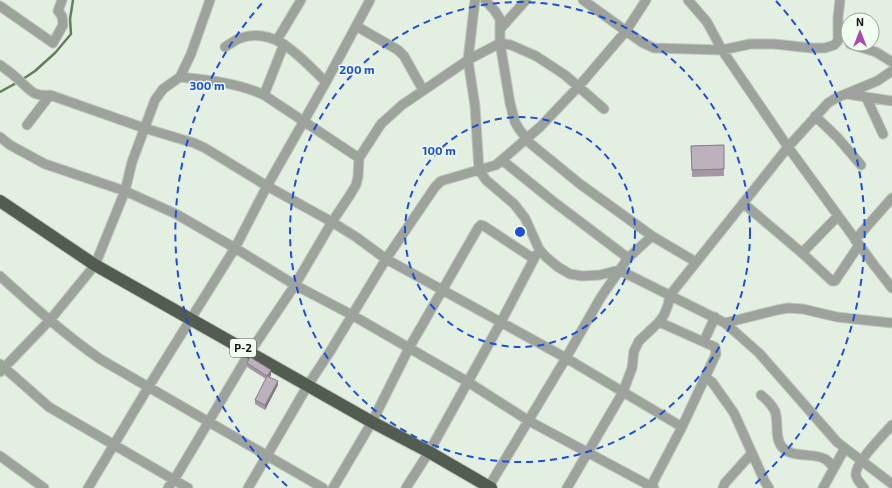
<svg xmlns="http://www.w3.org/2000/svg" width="892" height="488" font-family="'Exo 2',sans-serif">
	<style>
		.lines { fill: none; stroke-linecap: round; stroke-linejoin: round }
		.stream { stroke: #61805b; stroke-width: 2.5 }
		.minor-casing { stroke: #bec9bc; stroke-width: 11 }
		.trunk-casing { stroke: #bec9bc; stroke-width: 14 }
		.minor { stroke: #9da29c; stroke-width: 9 }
		.trunk { stroke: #525c50; stroke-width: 12 }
		.wall { fill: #a398a3 }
		.shaded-wall { fill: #847c85 }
		.building { fill: #bdb1be; stroke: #847c85 }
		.ring { fill: none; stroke: #1d4ed8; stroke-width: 2; stroke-dasharray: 7 5 }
		.labels { text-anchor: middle; stroke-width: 3; stroke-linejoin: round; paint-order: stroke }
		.shield { fill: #f1fdee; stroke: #575e55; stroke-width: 1 }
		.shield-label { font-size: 11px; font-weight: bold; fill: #151a14 }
		.centre { fill: #1d4ed8; stroke: #f1fdee; stroke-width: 2 }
		.ring-label { font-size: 12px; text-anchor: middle; font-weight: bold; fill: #1d4ed8; stroke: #f1fdee; stroke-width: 3; stroke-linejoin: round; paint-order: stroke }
	</style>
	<rect width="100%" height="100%" fill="#e3efe1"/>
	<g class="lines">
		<path class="stream" d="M0,92L20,81L35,71L55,53L71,34L70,19L73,0"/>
		<g class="minor-casing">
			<path id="minor" d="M475,0L468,60L475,106L479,170L486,180L514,204L525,218L539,249L546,257L558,267L570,274L582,276L600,275L619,270L725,323L759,353L837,442L892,484
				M485,0L495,11L500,19V43L510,103L515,122L519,129L531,144L580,184L652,236L696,262
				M583,0L626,31L643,43L654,48L722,50L750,44H774L811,48H825L834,45L838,41V17L840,0
				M688,0L707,22L722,50L788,147L874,265L892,288
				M0,6L53,43L63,25L62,16L58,11L62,0
				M356,26L398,50L404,56L423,90
				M501,28L526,0
				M277,40L301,0
				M850,44L876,52L892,62
				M225,47C230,44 235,40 241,38C277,26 302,60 326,82
				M0,65C7,70 14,75 20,81C31,91 34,97 50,95L144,128L194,143L205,148L267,186L332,222L356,237L386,259L566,358L682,427
				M180,77C209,80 238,83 264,95L359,158
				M847,94L892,101
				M264,95L284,44
				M866,97L883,134
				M815,116L837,137L861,165
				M27,125L50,95
				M0,137L10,145L45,164L125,191L176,214L235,248L295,285L352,315L468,382L529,421L654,488
				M502,160L554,202L628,258
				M743,203L802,253L838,216
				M855,240L892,198
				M802,253L832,281H835L859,245
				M0,276C32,305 64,334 100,359L323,488
				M725,323L777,310L788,308L803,309L837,317L892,323
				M704,341L715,317
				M0,364L49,407L188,488
				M0,372L50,320L95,265L125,191L132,162L155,100L163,89L180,77L191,54L210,0
				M706,378L712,382L734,413L765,482L769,488
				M761,395C766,399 772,405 775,411C779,422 774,438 782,447C792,459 813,452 825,459C829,461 831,465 834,468
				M0,456L44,488
				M88,488L149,386L235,248L267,186L326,82L370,0
				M168,488L174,480L250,352L295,285L332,222L350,195L356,185L358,177L359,158L381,124L402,105L468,60L500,43L511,45L536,56L565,75L604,109
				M248,488L308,385L331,350L386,259L435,187L441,181L496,165L540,127L579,86L626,31L646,0
				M333,488L372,422L409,348L478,228L481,225L484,226L534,259
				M406,488L429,452L501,322L536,255
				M488,488L566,358L601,297L628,258L652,236
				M567,488L623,392L632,368L634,351L639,341L659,322L664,315L668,305L670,295L788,147L828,103L836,98L877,81L892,71
				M650,488L682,427L716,354L715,347L659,322
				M723,488L725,483L752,453
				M823,488L845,448
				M864,488C861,484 856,479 856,475C854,464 884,434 892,425"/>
		</g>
		<g class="trunk-casing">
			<path id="trunk" d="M0,201L95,265L372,422L429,452L491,488"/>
		</g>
		<use href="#minor" class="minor"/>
		<use href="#trunk" class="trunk"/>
	</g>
	<path class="wall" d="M724,145V176L692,177L691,146Z
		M247,363L271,375L270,377L278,385L265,410L255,404V400L266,379L247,367Z"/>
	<path class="shaded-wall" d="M271,370V375L267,380V376Z
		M278,381V385L265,410V405Z"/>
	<path class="building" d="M724,145V169L692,170L691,146Z
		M250,357L271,370L267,376L247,363Z
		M267,376L278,381L265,405L255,400Z"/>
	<g class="ring">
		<circle cx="520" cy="232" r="115"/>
		<circle cx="520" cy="232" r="230"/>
		<path d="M287 486A345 345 0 0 1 264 1M776 1A345 345 0 0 1 753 486"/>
	</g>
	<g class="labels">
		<rect class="shield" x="230" y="339" width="26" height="18" rx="3"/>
		<g class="shield-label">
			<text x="243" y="352">P-2</text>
		</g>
	</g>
	<circle cx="520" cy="232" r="6" class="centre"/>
	<g class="ring-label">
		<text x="357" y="74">200 m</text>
		<text x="207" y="90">300 m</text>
		<text x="439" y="155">100 m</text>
	</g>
	<g transform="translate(860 32)"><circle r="19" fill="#f1fdee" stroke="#99a297"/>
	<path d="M0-3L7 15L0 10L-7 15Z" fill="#aa49b1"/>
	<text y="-6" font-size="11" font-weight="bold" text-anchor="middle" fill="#151a14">N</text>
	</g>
</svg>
